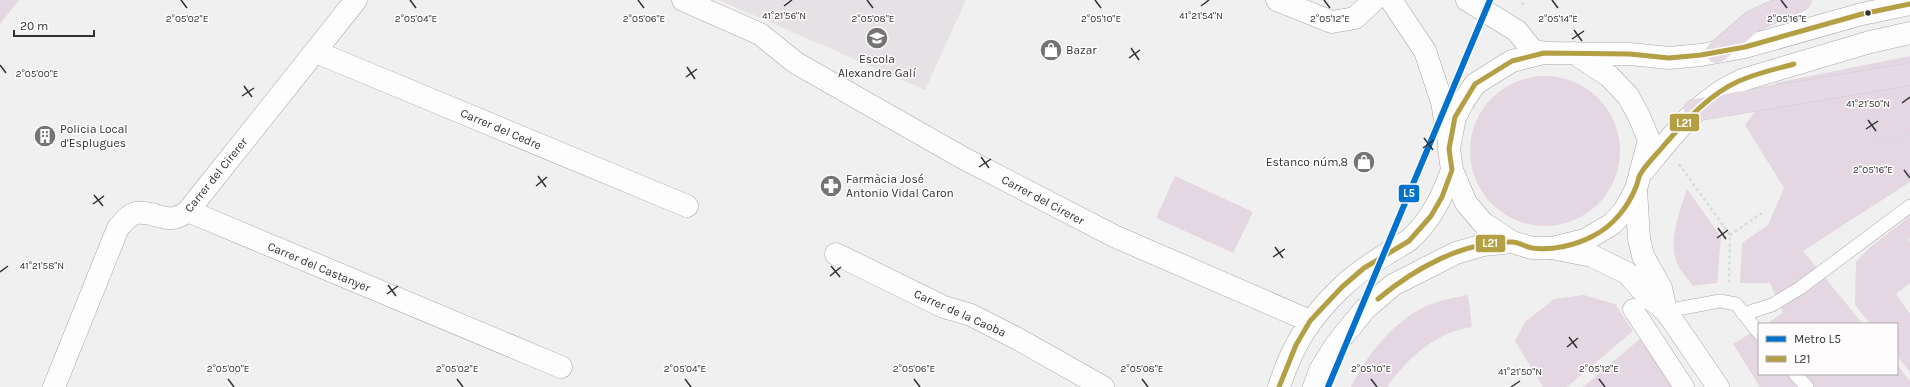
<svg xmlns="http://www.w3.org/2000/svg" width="1910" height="387" font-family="Karla,sans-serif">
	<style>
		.built { fill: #e6e1e5 }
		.green { fill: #e4d7e2 }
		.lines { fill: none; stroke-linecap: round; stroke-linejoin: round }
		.service-casing { stroke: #a9a8a9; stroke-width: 14 }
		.pedestrian-casing { stroke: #a9a8a9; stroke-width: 21 }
		.minor-casing { stroke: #a9a8a9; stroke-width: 23 }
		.tertiary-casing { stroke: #a9a8a9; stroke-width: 23 }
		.trunk-casing { stroke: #ccc; stroke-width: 23 }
		.path { stroke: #dbdadb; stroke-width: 2.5; stroke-dasharray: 3 3; stroke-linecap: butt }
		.service { stroke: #fdfdfd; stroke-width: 13 }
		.pedestrian { stroke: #fdfdfd; stroke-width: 20 }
		.minor { stroke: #fdfdfd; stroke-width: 22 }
		.tertiary { stroke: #fdfdfd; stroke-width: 22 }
		.trunk { stroke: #e5dae4; stroke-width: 22 }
		.bus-1-casing { stroke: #fffcfe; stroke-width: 8 }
		.bus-1 { stroke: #b3a045; stroke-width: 5 }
		.metro-1-casing { stroke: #fffcfe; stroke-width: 9 }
		.metro-1 { stroke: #0072ce; stroke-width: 6 }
		.ticks { fill: none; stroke: #323132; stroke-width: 1.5 }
		.bus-dot { fill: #323132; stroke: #fffcfe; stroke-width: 1.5 }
		.labels { text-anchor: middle; stroke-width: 3; stroke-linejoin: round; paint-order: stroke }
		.poi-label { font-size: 12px; fill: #323132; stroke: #fffcfe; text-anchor: start }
		.street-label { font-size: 12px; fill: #323132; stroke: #fffcfe }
		.ticks-label { font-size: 10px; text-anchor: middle; fill: #323132; stroke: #fffcfe; stroke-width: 3; stroke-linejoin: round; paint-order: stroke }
		.line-badge { stroke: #fffcfe; stroke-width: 1.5 }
		.badge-label { font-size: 11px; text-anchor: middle; font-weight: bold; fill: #fff }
	</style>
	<rect width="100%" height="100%" fill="#f0f0f0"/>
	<path class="built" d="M719,0H966L925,90Z"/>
	<path class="green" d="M0,0H19L0,24Z
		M1910,56V182L1803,251L1863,324H1766L1783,313L1770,283H1740L1742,243L1768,225L1784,188L1745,125L1776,83Z
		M1470 151a75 75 0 1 1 150 0a75 75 0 1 1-150 0Z
		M1175,176L1253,212L1233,253L1156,218Z
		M1687,189L1721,237L1717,283L1693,286C1688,279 1680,271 1677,263C1668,241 1680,210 1687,189Z
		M1910,216V238L1908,240L1910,243V283L1896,294L1910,314V372L1897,356V324H1870L1855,305L1856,262L1868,249Z
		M1468,295L1472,327C1434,333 1409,357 1387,387H1351C1367,354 1393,322 1426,306C1440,300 1454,298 1468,295Z
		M1584,295L1615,304L1633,331L1567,387H1543L1515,341L1525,322L1554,299Z
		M1759,328V374H1897V365L1910,381V387H1760L1733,344Z
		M1641,338L1672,387H1583Z"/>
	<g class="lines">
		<g class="service-casing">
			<path id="service" d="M1666,311L1720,301L1736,304L1759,333
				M1743,314L1772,305L1800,288L1910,206
				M1795,374L1807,387"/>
		</g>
		<g class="pedestrian-casing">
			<path id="pedestrian" d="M1633,309L1684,387"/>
		</g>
		<g class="minor-casing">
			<path id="minor" d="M683,0L760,34L796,63L963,158L1114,236L1310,321
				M1277,0L1332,22L1355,18L1374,0
				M1391,0L1425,51L1442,102L1449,143
				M1467,0L1517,31L1532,50L1544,53
				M316,52L687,206
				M1636,189L1639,239L1643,256L1661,288L1666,311
				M188,211L561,367
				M1552,248L1592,256L1627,273L1648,297L1666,311L1718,387
				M836,254L944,307L971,315L1018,339L1103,387
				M54,387L118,228C123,223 129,214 137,213C158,211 168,227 188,211L356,0
				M1279,387C1292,346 1310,317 1342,287C1356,273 1374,262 1391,251C1397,247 1404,244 1409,240C1431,221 1442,197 1452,170
				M1314,387L1320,370L1335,346L1365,309L1393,285L1456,253L1483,245L1512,242"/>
		</g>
		<g class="tertiary-casing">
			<path id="tertiary" d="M1574,53L1609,76L1628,96L1639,116L1649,140L1636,189L1624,211L1612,224L1585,240L1552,248H1532L1512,242L1483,223L1466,203L1452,170L1449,149L1455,117L1463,102L1475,84L1512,61L1544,53L1630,54L1669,58L1701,55L1745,47L1862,14L1910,4
				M1644,170C1673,135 1700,98 1742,80L1870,42L1910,33"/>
		</g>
		<g class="trunk-casing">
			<path id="trunk" d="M1717,52L1753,21L1800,0
				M1695,110L1910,74"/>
		</g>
		<path class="path" d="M1522,5L1524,0
			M1871,105L1878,141L1910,135
			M1679,164L1730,235L1729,283
			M1730,235L1765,211"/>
		<use href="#service" class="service"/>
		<use href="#pedestrian" class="pedestrian"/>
		<use href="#minor" class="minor"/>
		<use href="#tertiary" class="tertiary"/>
		<use href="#trunk" class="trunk"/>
		<g class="bus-1-casing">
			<path id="bus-1" d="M1378,299C1414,269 1463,241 1512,242C1519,242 1525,247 1532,248C1552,251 1576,245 1593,236C1613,226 1628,207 1636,187C1638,183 1638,177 1641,173C1648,162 1658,153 1666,143C1687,119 1710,94 1739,81C1757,73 1776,69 1794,64
				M1279,387L1296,345L1310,321L1342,287L1364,268L1409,241L1431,216L1442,197L1452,170L1449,149L1455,117L1475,84L1512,61L1544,53L1630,54L1669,58L1701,55L1745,47L1862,14L1910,4"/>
		</g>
		<use href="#bus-1" class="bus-1"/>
		<g class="metro-1-casing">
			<path id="metro-1" d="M1328,387L1490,0"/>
		</g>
		<use href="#metro-1" class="metro-1"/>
	</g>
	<path class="ticks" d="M181,0L187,8M410,0L416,8M638,0L644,8M867,0L873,8M1095,0L1101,8M1324,0L1330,8M1552,0L1558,8M1781,0L1787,8M784,6L792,0M1201,6L1209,0M1574,30L1582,41M1572,39L1584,31M1131,48L1139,60M1129,58L1140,50M0,65L6,73M687,67L695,79M686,77L697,69M244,86L252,97M242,96L254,88M1902,103L1910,97M1868,120L1876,131M1866,129L1878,121M1424,138L1433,150M1423,148L1434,140M981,157L989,168M979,167L991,159M1904,170L1910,178M538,176L546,187M536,186L547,177M94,195L103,206M93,204L104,196M1718,228L1726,239M1717,238L1728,230M1275,247L1283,258M1273,257L1285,249M831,266L840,277M0,272L8,266M830,276L841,267M388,285L396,296M387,294L398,286M1569,337L1577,348M1567,347L1578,338M228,379L234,387M457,379L463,387M685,379L691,387M914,379L920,387M1142,379L1148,387M1371,379L1377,387M1599,379L1605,387M1511,387L1520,381"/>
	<defs>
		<g id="school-disc" transform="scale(1.15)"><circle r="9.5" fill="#747474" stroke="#fffcfe"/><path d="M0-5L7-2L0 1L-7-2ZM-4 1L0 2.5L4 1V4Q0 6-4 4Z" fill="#fff"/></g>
		<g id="shop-disc" transform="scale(1.15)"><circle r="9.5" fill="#747474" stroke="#fffcfe"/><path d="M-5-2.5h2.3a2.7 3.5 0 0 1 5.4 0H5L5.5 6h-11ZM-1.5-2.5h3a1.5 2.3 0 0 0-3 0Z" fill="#fff"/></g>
		<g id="building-disc" transform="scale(1.15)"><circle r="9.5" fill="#747474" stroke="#fffcfe"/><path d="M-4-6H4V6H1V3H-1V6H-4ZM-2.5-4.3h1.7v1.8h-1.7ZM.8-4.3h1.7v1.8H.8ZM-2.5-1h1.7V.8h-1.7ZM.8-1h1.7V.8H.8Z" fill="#fff"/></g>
		<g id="pharmacy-disc" transform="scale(1.15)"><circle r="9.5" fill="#747474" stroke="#fffcfe"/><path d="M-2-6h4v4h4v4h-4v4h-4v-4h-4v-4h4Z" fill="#fff"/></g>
	</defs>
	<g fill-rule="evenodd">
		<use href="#school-disc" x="877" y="38"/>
		<use href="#shop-disc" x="1051" y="50"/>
		<use href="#building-disc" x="45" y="136"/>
		<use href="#shop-disc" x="1364" y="162"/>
		<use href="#pharmacy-disc" x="831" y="186"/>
	</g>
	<circle class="bus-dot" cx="1868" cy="13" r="3.5"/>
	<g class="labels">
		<g class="poi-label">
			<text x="1066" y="54">Bazar</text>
			<text x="877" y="63" text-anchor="middle">Escola<tspan x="877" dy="14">Alexandre Galí</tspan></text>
			<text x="60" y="133">Policia Local<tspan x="60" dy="14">d'Esplugues</tspan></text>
			<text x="1348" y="166" text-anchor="end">Estanco núm.8</text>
			<text x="846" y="183">Farmàcia José<tspan x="846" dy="14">Antonio Vidal Caron</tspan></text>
		</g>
		<g class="street-label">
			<text transform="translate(501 129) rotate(23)" y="4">Carrer del Cedre</text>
			<text transform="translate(216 175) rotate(-51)" y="4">Carrer del Cirerer</text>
			<text transform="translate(1043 200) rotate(28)" y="4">Carrer del Cirerer</text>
			<text transform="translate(319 267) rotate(23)" y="4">Carrer del Castanyer</text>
			<text transform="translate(960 313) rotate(24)" y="4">Carrer de la Caoba</text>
		</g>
	</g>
	<g class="ticks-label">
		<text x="784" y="19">41°21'56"N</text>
		<text x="1201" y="19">41°21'54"N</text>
		<text x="187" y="22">2°05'02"E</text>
		<text x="416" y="22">2°05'04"E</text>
		<text x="644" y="22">2°05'06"E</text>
		<text x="873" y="22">2°05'08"E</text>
		<text x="1101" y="22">2°05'10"E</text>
		<text x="1330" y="22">2°05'12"E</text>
		<text x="1558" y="22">2°05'14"E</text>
		<text x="1787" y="22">2°05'16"E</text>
		<text x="37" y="77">2°05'00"E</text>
		<text x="1868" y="107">41°21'50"N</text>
		<text x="1873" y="173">2°05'16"E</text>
		<text x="42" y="269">41°21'58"N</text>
		<text x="228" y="372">2°05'00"E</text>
		<text x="457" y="372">2°05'02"E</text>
		<text x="685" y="372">2°05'04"E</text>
		<text x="914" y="372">2°05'06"E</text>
		<text x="1142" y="372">2°05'08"E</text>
		<text x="1371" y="372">2°05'10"E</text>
		<text x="1599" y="372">2°05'12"E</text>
		<text x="1520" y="375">41°21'50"N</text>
	</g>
	<g class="line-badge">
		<rect x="1669" y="113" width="31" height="19" rx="4" fill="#b3a045"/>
		<rect x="1398" y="184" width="22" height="19" rx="4" fill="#0072ce"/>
		<rect x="1475" y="234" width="31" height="19" rx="4" fill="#b3a045"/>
	</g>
	<g class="badge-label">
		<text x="1684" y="127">L21</text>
		<text x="1409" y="197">L5</text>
		<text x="1490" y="247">L21</text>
	</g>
	<rect x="1758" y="323" width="140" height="52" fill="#fffcfe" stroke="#adabac"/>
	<rect x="1766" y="336" width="20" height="6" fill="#0072ce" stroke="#adabac"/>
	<text x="1794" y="343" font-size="12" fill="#323132">Metro L5</text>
	<rect x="1766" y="356" width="20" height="6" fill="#b3a045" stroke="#adabac"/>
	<text x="1794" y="363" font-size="12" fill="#323132">L21</text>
	<path d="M14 30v6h80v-6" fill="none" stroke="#323132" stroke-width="2"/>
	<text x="20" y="30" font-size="12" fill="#323132" stroke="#fffcfe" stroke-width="3" paint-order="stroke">20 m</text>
</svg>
